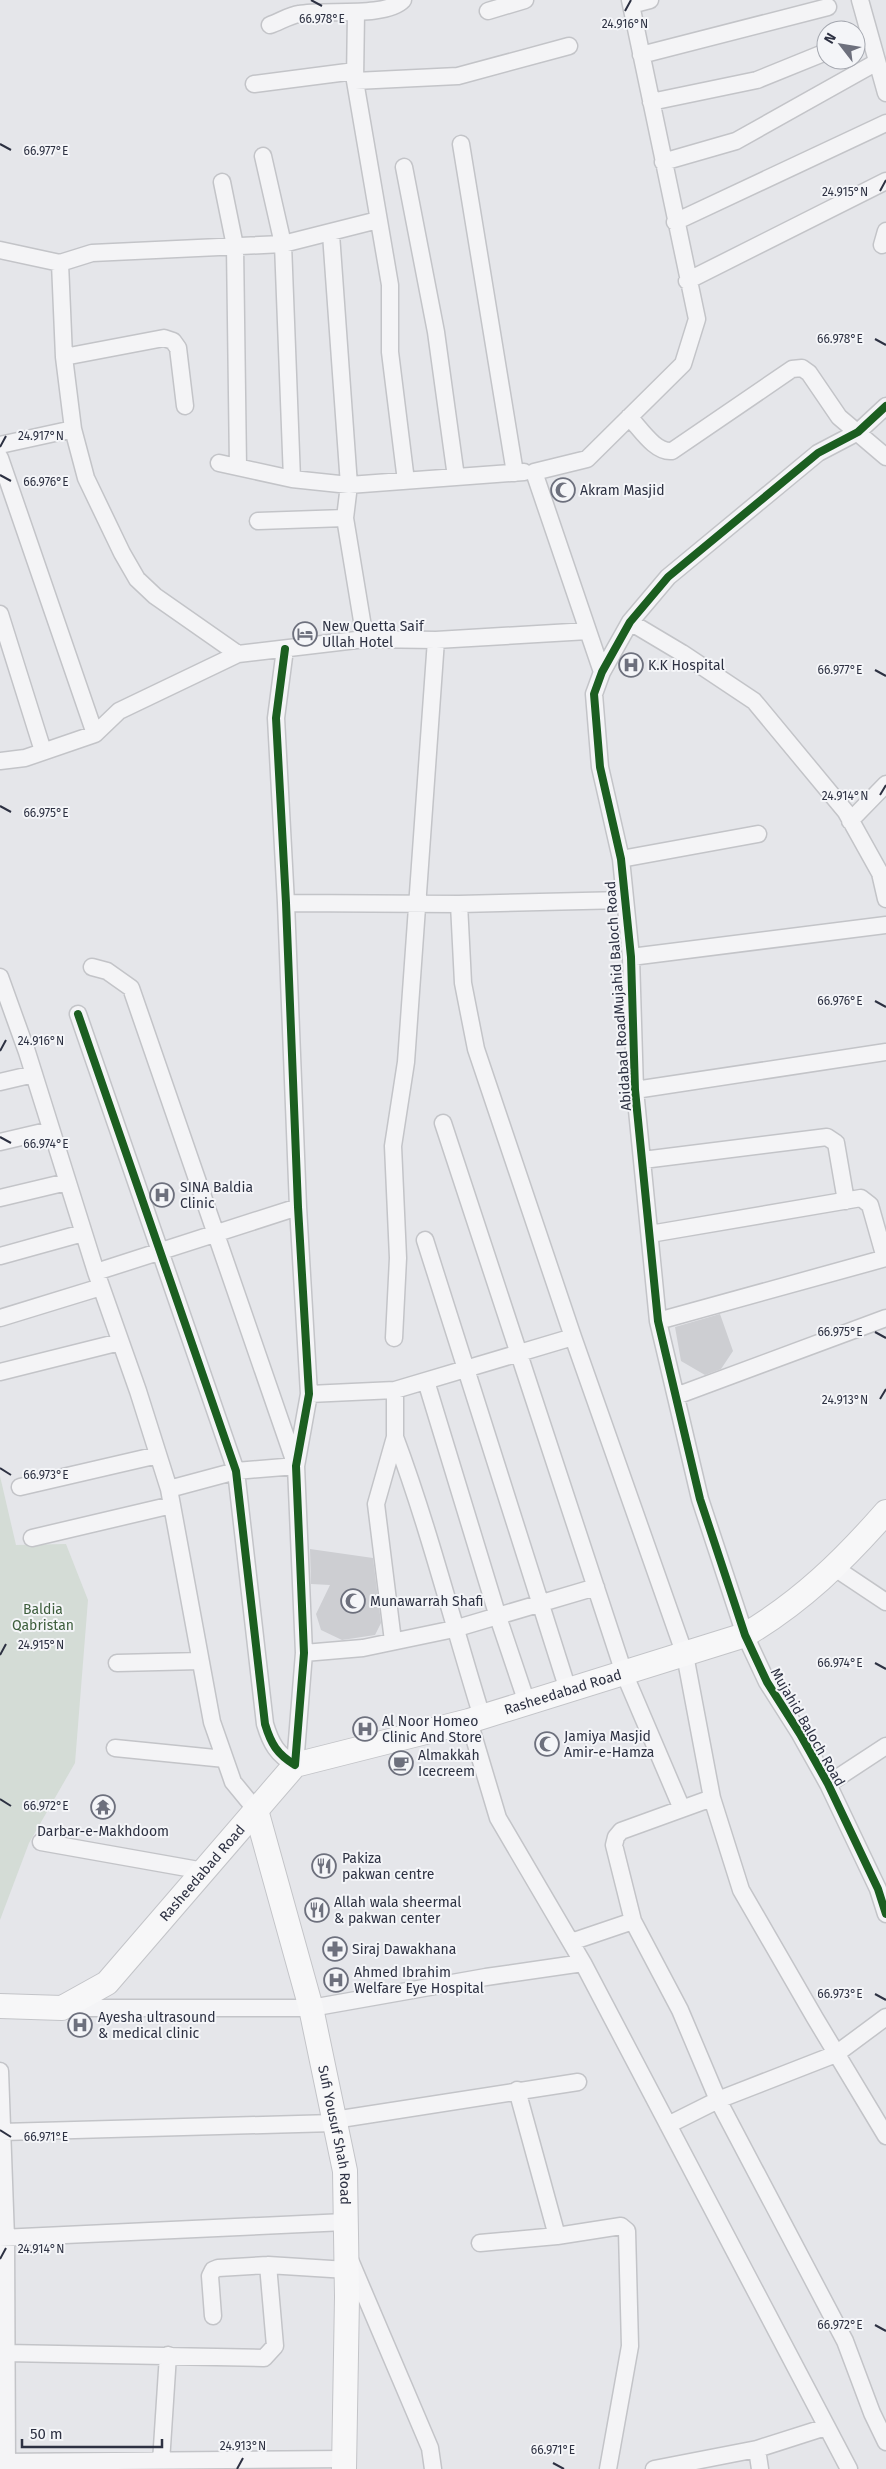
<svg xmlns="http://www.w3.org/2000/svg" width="886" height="2469" font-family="'Fira Sans',sans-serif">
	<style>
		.green { fill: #d4dcd6 }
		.building { fill: #cdced2 }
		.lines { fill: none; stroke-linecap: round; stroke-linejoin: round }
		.minor-casing { stroke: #c3c4c8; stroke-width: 19 }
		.secondary-casing { stroke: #c3c4c8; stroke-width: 26 }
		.minor { stroke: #f4f4f6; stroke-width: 16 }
		.secondary { stroke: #f7f7f8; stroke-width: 24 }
		.cycleway-casing { stroke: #f4f5f8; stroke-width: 11 }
		.cycleway { stroke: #1b5e20; stroke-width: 8 }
		.ticks { fill: none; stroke: #2d3142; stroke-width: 2 }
		.labels { text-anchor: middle; stroke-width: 4; stroke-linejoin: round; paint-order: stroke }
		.poi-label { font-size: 14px; fill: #2d3142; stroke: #f4f5f8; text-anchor: start }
		.street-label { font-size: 14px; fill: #2d3142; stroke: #f4f5f8 }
		.park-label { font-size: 14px; fill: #3c5d3b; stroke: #f4f5f8 }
		.ticks-label { font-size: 12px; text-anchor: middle; fill: #2d3142; stroke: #f4f5f8; stroke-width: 4; stroke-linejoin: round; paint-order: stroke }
	</style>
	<rect width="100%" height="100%" fill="#e5e6ea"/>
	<path class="green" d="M0,1476L16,1545L66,1544L88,1600L75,1763L29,1843L0,1920Z"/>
	<path class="building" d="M720,1314L733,1351L721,1369L705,1375L681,1361L675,1327Z
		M310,1549L373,1558L381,1623L375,1635L342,1640L321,1630L316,1614L330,1585L311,1584Z"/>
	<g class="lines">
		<g class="minor-casing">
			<path id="minor" d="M860,0L886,93
				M631,5L650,0
				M488,11L525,0
				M356,12L355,81L390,285V352L406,481
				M270,25C279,22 290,15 299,14C324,9 386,18 403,0
				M641,55L828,7
				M355,81L458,76L569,46
				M254,84L355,71
				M651,102L757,80L826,52
				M461,144L515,473
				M263,156L283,244L292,479
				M663,162L736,141L877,62
				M404,167L436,332L456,477
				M222,182L235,246L238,467
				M675,222L886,123
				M331,234L349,485L345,518L365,639
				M882,245L886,231
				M0,250L60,263L92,253L283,244L378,220
				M60,263L64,357L73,429L86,478L122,553L137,579L155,596L238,654
				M687,281L886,181
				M64,357L164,338L173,341L178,348L185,406
				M886,406L858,432L818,453L668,577L630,622L602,672L594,694L600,767L621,859L631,957L635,1090L658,1321L700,1499L745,1635L767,1682L800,1734L828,1784L878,1889L886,1914
				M629,417C640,428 655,453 672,451L792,369L802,368L809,373L839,417L886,457
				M0,445L73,429
				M0,458L95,734
				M219,463L292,479L349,485L524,472
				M258,521L345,518
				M0,614L43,751
				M630,622L682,653L754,701L846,812L880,873L886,899
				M602,672L534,472L587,459L683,364L697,319L630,0
				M0,761L25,758L95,734L119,711L238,654L365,639L436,640L588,631
				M850,821L886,784
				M621,859L758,834
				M286,903L459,904L625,900
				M459,904L463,983L476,1049L573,1337L685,1655L712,1798L741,1890L815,2018L886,2136
				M631,957L886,925
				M92,967L107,971L131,988L296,1466L236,1471L169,1489
				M0,977L27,1052L96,1272L138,1391L169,1489L212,1722L233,1782L256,1810
				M78,1014L236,1471L265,1724C271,1744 277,1754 295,1765L304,1653L296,1466L309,1394L298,1207L286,903L276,718L285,649
				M0,1082L34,1074
				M635,1090L886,1052
				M443,1123L624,1673L682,1809
				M0,1142L51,1130
				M643,1160L827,1137L836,1143L846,1201
				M0,1198L67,1182
				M650,1234L861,1198L870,1205L885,1258
				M425,1240L568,1690
				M0,1256L83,1233
				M96,1272L298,1207
				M0,1318L101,1287
				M658,1321L886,1258
				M394,1338L398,1258L393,1146L406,1062L436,640
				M0,1372L120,1342
				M426,1381L498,1617L527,1703
				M309,1394L395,1390L573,1337
				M676,1396L886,1318
				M395,1437C429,1528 453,1624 482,1717
				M20,1487L158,1455
				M32,1538L172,1505
				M835,1568L886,1602
				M393,1641L376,1504L395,1437V1390
				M304,1653L363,1648L454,1629L596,1587
				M117,1663L200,1661
				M469,1721L498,1818L583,1963L849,2469
				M115,1748L225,1759
				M828,1784L886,1746
				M712,1798L621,1831L616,1837L614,1845L633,1921L680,2010L718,2100L845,2341L872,2413L886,2442
				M41,1842L204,1871
				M571,1942L633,1921
				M64,2008H311L486,1977L583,1963
				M0,2071L6,2238L7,2469
				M517,2090L557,2236
				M334,2120L578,2082
				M668,2125L718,2100L836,2054L886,2017
				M2,2132L334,2123
				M0,2238L345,2222
				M480,2243L557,2236L621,2226L627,2231L630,2346L608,2469
				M350,2260L430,2448L433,2469
				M213,2316L210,2276L213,2270L218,2268L268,2265L347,2270
				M6,2353L264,2358L275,2346L268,2265
				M757,2449L760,2469
				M0,2462L345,2459
				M161,2462L168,2355
				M654,2469L757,2449L826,2427"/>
		</g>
		<g class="secondary-casing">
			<g id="secondary">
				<path id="s1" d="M256,1810L311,2008L345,2171L347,2297L344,2469"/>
				<path id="s2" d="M0,2006L62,2008L107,1983L295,1765L469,1721L745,1635C801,1602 843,1561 886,1512"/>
			</g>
		</g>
		<use href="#minor" class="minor"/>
		<use href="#secondary" class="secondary"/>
		<g class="cycleway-casing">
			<path id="cycleway" d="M886,406L858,432L818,453L668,577L630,622L602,672L594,694L600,767L621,859L631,957L635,1090L658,1321L700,1499L745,1635L767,1682L800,1734L828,1784L878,1889L886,1914
				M78,1014L236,1471L265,1724C271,1744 277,1754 295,1765L304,1653L296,1466L309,1394L298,1207L286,903L276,718L285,649"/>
		</g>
		<use href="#cycleway" class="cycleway"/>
	</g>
	<path class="ticks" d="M311,0L322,6M625,11L631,0M0,144L11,150M880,191L886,180M875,339L886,345M0,447L6,436M0,475L11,481M875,670L886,676M880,795L886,785M0,806L11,812M875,1001L886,1007M0,1051L6,1040M0,1137L11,1143M875,1332L886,1338M880,1399L886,1389M0,1468L11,1475M0,1655L6,1644M875,1663L886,1669M0,1799L11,1806M875,1994L886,2000M0,2130L11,2137M0,2259L6,2248M875,2325L886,2331M553,2463L564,2469M237,2469L243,2458"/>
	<defs>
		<g id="mosque-ring" transform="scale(1.25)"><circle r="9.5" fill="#f4f5f8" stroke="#6d707d" stroke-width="1.5"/><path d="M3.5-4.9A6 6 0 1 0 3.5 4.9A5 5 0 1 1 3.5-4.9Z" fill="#6d707d"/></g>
		<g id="hotel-ring" transform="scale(1.25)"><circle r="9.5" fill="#f4f5f8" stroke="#6d707d" stroke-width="1.5"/><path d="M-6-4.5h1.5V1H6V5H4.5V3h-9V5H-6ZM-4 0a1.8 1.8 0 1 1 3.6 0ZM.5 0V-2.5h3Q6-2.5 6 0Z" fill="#6d707d"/></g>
		<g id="hospital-ring" transform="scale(1.25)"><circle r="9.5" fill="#f4f5f8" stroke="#6d707d" stroke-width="1.5"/><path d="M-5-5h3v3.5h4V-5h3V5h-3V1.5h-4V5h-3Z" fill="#6d707d"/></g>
		<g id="cafe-ring" transform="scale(1.25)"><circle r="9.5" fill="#f4f5f8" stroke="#6d707d" stroke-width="1.5"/><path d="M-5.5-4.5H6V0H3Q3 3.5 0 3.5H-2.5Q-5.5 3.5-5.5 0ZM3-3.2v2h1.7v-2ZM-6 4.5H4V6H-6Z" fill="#6d707d"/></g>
		<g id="temple-ring" transform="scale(1.25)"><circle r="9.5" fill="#f4f5f8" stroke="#6d707d" stroke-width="1.5"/><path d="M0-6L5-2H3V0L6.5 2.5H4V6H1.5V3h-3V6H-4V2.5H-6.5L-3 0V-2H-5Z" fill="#6d707d"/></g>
		<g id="restaurant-ring" transform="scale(1.25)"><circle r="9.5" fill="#f4f5f8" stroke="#6d707d" stroke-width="1.5"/><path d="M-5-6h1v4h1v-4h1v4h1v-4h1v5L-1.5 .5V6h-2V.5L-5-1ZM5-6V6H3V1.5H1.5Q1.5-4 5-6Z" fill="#6d707d"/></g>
		<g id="pharmacy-ring" transform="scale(1.25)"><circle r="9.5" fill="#f4f5f8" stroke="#6d707d" stroke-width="1.5"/><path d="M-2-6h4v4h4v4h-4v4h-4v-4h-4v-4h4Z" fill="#6d707d"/></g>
	</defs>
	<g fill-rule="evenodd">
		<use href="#mosque-ring" x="563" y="490"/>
		<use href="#hotel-ring" x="305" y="634"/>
		<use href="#hospital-ring" x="631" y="665"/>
		<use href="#hospital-ring" x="162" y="1195"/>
		<use href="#mosque-ring" x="353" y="1601"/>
		<use href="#hospital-ring" x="365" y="1729"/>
		<use href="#mosque-ring" x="547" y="1744"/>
		<use href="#cafe-ring" x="401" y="1763"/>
		<use href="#temple-ring" x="103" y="1807"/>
		<use href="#restaurant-ring" x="324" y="1866"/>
		<use href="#restaurant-ring" x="317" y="1910"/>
		<use href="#pharmacy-ring" x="335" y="1949"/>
		<use href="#hospital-ring" x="336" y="1980"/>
		<use href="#hospital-ring" x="80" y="2025"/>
	</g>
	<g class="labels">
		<g class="poi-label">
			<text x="580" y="495">Akram Masjid</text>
			<text x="322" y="631">New Quetta Saif<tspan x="322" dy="16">Ullah Hotel</tspan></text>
			<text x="648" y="670">K.K Hospital</text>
			<text x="180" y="1192">SINA Baldia<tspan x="180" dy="16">Clinic</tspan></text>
			<text x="370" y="1606">Munawarrah Shafi</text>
			<text x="382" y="1726">Al Noor Homeo<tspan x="382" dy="16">Clinic And Store</tspan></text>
			<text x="564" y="1741">Jamiya Masjid<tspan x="564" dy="16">Amir-e-Hamza</tspan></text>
			<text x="418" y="1760">Almakkah<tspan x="418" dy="16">Icecreem</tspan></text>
			<text x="103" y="1836" text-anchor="middle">Darbar-e-Makhdoom</text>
			<text x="342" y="1863">Pakiza<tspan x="342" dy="16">pakwan centre</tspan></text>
			<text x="334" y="1907">Allah wala sheermal<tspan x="334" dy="16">&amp; pakwan center</tspan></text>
			<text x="352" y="1954">Siraj Dawakhana</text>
			<text x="354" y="1977">Ahmed Ibrahim<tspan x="354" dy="16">Welfare Eye Hospital</tspan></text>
			<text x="98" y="2022">Ayesha ultrasound<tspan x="98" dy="16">&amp; medical clinic</tspan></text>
		</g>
		<g class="street-label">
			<text transform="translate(618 996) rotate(-94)" y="5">Abidabad RoadMujahid Baloch Road</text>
			<text dy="5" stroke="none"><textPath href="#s2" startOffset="679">Rasheedabad Road</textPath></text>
			<text transform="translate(808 1727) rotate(60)" y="5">Mujahid Baloch Road</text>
			<text dy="5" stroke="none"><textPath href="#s2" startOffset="259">Rasheedabad Road</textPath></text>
			<text dy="5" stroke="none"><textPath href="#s1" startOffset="335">Sufi Yousuf Shah Road</textPath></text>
		</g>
		<g class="park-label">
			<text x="43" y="1614">Baldia<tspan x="43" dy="16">Qabristan</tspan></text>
		</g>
	</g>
	<g class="ticks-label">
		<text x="322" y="23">66.978°E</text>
		<text x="625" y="28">24.916°N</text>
		<text x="46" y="155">66.977°E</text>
		<text x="845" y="196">24.915°N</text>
		<text x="840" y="343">66.978°E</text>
		<text x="41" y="440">24.917°N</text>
		<text x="46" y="486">66.976°E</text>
		<text x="840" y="674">66.977°E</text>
		<text x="845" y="800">24.914°N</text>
		<text x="46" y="817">66.975°E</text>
		<text x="840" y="1005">66.976°E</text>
		<text x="41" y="1045">24.916°N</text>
		<text x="46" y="1148">66.974°E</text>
		<text x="840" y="1336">66.975°E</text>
		<text x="845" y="1404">24.913°N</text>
		<text x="46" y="1479">66.973°E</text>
		<text x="41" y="1649">24.915°N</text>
		<text x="840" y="1667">66.974°E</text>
		<text x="46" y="1810">66.972°E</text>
		<text x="840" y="1998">66.973°E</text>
		<text x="46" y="2141">66.971°E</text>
		<text x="41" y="2253">24.914°N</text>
		<text x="840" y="2329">66.972°E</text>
		<text x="243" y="2450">24.913°N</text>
		<text x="553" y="2454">66.971°E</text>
	</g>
	<g transform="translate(841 45) rotate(301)"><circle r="24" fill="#f4f5f8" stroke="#a4a7af"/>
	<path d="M0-4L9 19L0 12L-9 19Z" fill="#6d707d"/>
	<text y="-8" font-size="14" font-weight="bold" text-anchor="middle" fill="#2d3142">N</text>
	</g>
	<path d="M22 2439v8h140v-8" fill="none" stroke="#2d3142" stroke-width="2.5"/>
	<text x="30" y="2439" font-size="15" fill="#2d3142" stroke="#f4f5f8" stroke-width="4" paint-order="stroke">50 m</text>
</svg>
